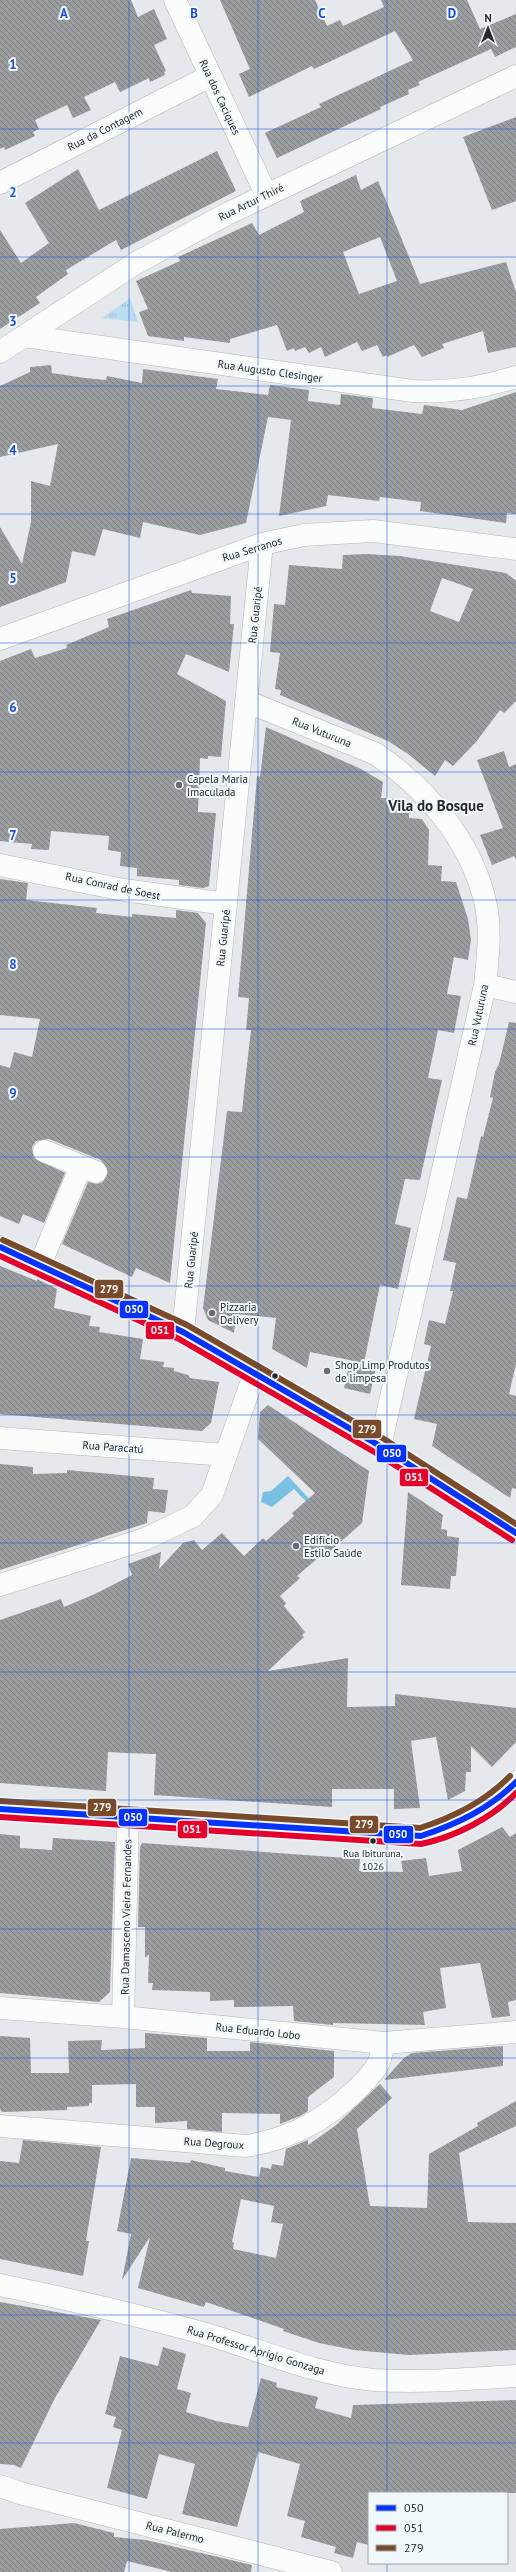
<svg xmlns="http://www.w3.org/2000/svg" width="516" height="2572" font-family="'PT Sans',sans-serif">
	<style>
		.grass { fill: url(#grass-tufts) }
		.water { fill: #7ac0e3 }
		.building { fill: url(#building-back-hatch); fill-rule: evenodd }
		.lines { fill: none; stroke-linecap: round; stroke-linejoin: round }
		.minor-casing { stroke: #b2b5b7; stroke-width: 23 }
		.minor { stroke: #fbfcfc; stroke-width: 22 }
		.bus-1-casing { stroke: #f0f8fc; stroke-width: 9 }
		.bus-2-casing { stroke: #f0f8fc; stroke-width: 9 }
		.bus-3-casing { stroke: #f0f8fc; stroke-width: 9 }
		.bus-1 { stroke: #0432ff; stroke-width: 6 }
		.bus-2 { stroke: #e4002b; stroke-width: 6 }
		.bus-3 { stroke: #7a4b2a; stroke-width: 6 }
		.grid { fill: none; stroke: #1d4ed8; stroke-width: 1; stroke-opacity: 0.55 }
		.poi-dot { fill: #6a6d6f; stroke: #f0f8fc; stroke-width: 1.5 }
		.bus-dot { fill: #272a2c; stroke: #f0f8fc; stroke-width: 1.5 }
		.labels { text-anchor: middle; stroke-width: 4; stroke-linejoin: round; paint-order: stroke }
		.bus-label { font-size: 10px; fill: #272a2c; stroke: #f0f8fc }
		.street-label { font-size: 11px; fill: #272a2c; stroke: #f0f8fc }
		.poi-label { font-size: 11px; fill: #272a2c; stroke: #f0f8fc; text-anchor: start }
		.district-label { font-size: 15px; font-weight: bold; fill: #272a2c; stroke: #f0f8fc }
		.grid-label { font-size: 13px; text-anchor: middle; font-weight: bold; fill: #1d4ed8; stroke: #f0f8fc; stroke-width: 4; stroke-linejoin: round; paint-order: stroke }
		.line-badge { stroke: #f0f8fc; stroke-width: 1.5 }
		.badge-label { font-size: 11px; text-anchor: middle; font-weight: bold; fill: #fff }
	</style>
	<defs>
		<pattern id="grass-tufts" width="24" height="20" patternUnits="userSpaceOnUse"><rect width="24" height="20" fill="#b9dcf0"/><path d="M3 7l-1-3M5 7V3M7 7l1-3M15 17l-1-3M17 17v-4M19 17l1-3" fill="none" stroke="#9fbdce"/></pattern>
		<pattern id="building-back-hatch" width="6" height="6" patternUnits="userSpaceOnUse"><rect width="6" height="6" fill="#9a9d9f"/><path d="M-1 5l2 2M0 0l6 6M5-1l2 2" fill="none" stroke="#7e8082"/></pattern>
	</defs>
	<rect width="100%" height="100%" fill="#e6e9ec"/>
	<path class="grass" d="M130,298L138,322L102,318Z"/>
	<path class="water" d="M288,1476L314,1504L323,1519L294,1489L272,1507L261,1502L263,1492L271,1491Z"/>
	<path class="building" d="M0,0H131L138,17L154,9L167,39L154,45L166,71L164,72L165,75L150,82L149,78L120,92L115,82L84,97L91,110L73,118L67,105L35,120L39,129L33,132L35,136L5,150L4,147L0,149Z
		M220,0H315L327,26L340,20L343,26L384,7L381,0H467L480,29L516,14V47L495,57L491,49L418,82L420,85L408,90L409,94L380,107L381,109L277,158L265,133L321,107L319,104L413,60L395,31L314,69L312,66L249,97L239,74L250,69Z
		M516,117V201L492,210L463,137Z
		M217,151L236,191L121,250L116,240L66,270L68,274L36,297L40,303L0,329V230L21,263L49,243L25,203L78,169L99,210Z
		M356,175L361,190L378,181L420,284L506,262L516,292V347L488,353L483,331L442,344L444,348L422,357L414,345L387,357V355L383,357L377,345L362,351L357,342L325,357L321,347L309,353L305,347L295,351L294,348L287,351L277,325L230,339V343L184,337V341L148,336L139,312L148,309L136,281L180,261L178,257L252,223L259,235L304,212L300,201ZM380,237L397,281L359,294L343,252Z
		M51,365L52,373L85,378L106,380L107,376L142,383L143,369L218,379L216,389L268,395L270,385L309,390L308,401L340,405L341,394L373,398L372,408L422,414L424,405L462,410L516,392V514L507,513L506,523L420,511L421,502L380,497L379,501L328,495L326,506L279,516L291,420L268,417L246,523L200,535L143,522L140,538L103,529L95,556L72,551L66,582L0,607V527L22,564L31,522V481L50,486L58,444L0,457V386L30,372V367Z
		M367,554L400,556L506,573L516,581V701L504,713L500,710L476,742L453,766L445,760L435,776L408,754L388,741L280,695L281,690L275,689L280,653L270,652L274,604L285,605L289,565L342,569L343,555ZM442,578L473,589L459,622L430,611Z
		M191,590L192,593L231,596L230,624H234L229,672L186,654L177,674L226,701L221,757L208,756V759L200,758L198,812L216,813L209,886L203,888L179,885V880L137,876V868L120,866L121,852L108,850L109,836L51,831L49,850L31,849L32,844L0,841V661L31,649L35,658L67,648L66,645L109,627L107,619Z
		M266,727L359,768L383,782L381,798L400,799L399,811L409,812V818L422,819L429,830L428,865L442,866L441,881L456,882L468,919L471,940L468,960L454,957L447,994L461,996L454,1033L438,1030L428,1078L442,1080L420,1180L405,1179L395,1224L411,1228L398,1289L380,1285L364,1363L310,1352L307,1368L272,1349L276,1318L236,1314L234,1333L208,1320L203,1308L227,1111L242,1112L245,1082L251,1030H246L249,998L238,997L257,776L260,777Z
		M504,751L509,767L516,764V859L514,856L492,865L480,835L503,828L477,760Z
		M0,879L28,883L26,900L97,908L96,913L132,917V914L176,918V910L198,913L206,923L170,1283L136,1268L132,1277L62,1244L88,1182L97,1184L103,1182L108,1171L101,1160L49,1139L36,1141L32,1147L34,1158L65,1173L44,1223L23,1214L19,1224L0,1216V1065L10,1068L14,1052L32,1057L40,1019L0,1015Z
		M509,1022L516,1023V1364L509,1394L516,1396V1489L512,1488L510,1498L432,1446L437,1424L414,1419L431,1346L424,1344L429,1320L445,1324L453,1291H450L456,1263L443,1260L457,1197L467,1199L481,1136L483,1137L493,1098L490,1097L495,1072L499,1064Z
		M0,1266L37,1281V1279L57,1289L54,1308L91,1316L89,1326L100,1327L99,1332L143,1339L140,1359L164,1362L163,1367L174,1368V1371L188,1375L190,1378L219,1382L211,1423L202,1431L0,1414Z
		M350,1362L376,1368L370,1394L344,1388Z
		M268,1405L369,1471L362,1523L328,1553L326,1551L297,1576L300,1578L280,1596L286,1603L284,1606L305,1632L302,1635L304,1637L268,1671L348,1658L347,1707L395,1706V1694L516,1708V1742L492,1767L471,1746V1772H466L465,1791L448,1800L436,1737L411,1741L420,1808L394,1809V1789H332V1807L154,1795L156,1754L126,1753L108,1752L106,1791L0,1783V1620L61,1599L64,1607L95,1594L132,1575L128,1564L161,1552L159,1569L183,1543L194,1540L202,1550L222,1533L244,1556L263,1538L266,1541L294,1516L292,1513L315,1493L258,1439L260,1412Z
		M0,1464L33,1467V1474L67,1473V1470L154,1478L153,1489L168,1490L165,1513L148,1511L147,1523L0,1570Z
		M408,1492L443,1515L441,1529L447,1530V1536L459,1538L456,1576H451L450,1589L401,1585Z
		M502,1827L510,1837L516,1833V2000L508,2002L510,2016L492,2018L480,1963L440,1968L446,2008L423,2012L425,2025L333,2023V2025L294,2021L293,2006L234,2007V2000L210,2001V1992L152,1990L153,1983H148L149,1954L145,1958V1927H138L140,1847L142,1843L360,1859L359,1871L403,1872L401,1861L426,1858L429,1876L462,1871L458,1850Z
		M0,1834L20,1836V1848L52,1850L53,1838L115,1842L110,1992L99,2002L0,1993Z
		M145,2033L207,2038V2051H250V2042L334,2051V2077L308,2097V2111L300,2116L280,2124V2114L222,2113V2132L187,2129V2121L155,2123V2107H136V2084L92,2085V2103H89V2106L67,2107V2110L2,2112L0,2109V2036L30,2038L31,2073H69L68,2041L102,2040L101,2050L145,2048Z
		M503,2046V2066L384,2080L404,2058L412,2053Z
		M380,2084L392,2098L357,2129L370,2206L427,2208L429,2154L478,2126L477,2123L516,2101V2126L459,2153L468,2222L516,2223V2350L409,2355L354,2350L319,2343L283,2331L284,2329L206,2302L204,2307L138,2288L150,2237L122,2280L131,2234L117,2231L131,2158L190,2163L191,2160L225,2168V2171L259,2177L261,2167L271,2169L272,2164L283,2166L286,2149L308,2140V2145L335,2126ZM241,2199L274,2206L271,2222L283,2224L276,2258L233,2249L234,2243L232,2242Z
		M23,2140L101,2147L86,2241H89L83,2276L0,2259V2161L19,2163Z
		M0,2302L101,2320L55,2398L21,2468L14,2465L0,2464Z
		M163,2347L186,2354L177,2389L191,2393L186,2412L216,2421L248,2427L261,2378L277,2383L276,2387L318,2397L315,2408L351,2418L353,2405L516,2400V2493H369V2545L357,2542L353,2558L334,2553L336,2547L301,2537L305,2521L287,2516L300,2464L258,2452L237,2527L182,2514L195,2464L159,2454L147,2499L107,2488L122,2430L113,2427L116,2417L105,2414L120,2356L158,2366Z
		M74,2523L114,2533V2537L146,2540L252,2565L251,2572H172L127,2561L124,2572H0V2529Z"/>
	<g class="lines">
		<g class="minor-casing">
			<path id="minor" d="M175,0L266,194
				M0,183L210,76
				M24,336L413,391C449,393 482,388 516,377
				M0,352L136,263L225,215L516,76
				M0,639L262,544L304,535L373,531L516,549
				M246,701L376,754C425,787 469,839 484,897C492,926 488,957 485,985L380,1446
				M0,865L124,890L226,904
				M485,985L516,992
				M44,1151L96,1172
				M0,1247L183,1332L380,1446L516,1533
				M40,1265L81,1166
				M183,1332L262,544
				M0,1438L226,1455
				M0,1585L145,1539L193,1516L212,1495L255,1372
				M0,1809L421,1836C456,1825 491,1810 516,1782
				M0,2008L123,2017L384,2043L516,2032
				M123,2017L128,1818
				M0,2126L246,2146C290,2139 324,2121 356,2090C364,2082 373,2074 378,2064C381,2058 382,2050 384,2043
				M0,2285C69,2299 138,2315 206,2334C261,2350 316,2375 374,2380C421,2383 469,2379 516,2376
				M0,2486L20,2493L331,2572"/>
		</g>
		<use href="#minor" class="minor"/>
		<g class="bus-1-casing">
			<path id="bus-1" d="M0,1247L183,1332L380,1446L516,1533
				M0,1809L421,1836C457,1824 489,1809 516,1782"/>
		</g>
		<g class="bus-2-casing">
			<path id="bus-2" d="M0,1256L179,1339L376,1453L512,1540
				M0,1817L421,1844C455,1837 492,1818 516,1793"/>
		</g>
		<g class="bus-3-casing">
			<path id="bus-3" d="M3,1240L187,1325L384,1439L516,1524
				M1,1801L420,1828C454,1817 485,1802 510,1776"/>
		</g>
		<use href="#bus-1" class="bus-1"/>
		<use href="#bus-2" class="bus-2"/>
		<use href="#bus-3" class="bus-3"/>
	</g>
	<path class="grid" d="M129,0V2572M258,0V2572M387,0V2493M0,129H516M0,257H516M0,386H516M0,514H516M0,643H516M0,772H516M0,900H516M0,1029H516M0,1157H516M0,1286H516M0,1415H516M0,1543H516M0,1672H516M0,1800H516M0,1929H516M0,2058H516M0,2186H516M0,2315H516M0,2443H516M387,2563V2572"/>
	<g class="poi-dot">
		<circle cx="179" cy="785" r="4"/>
		<circle cx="212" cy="1313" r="4"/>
		<circle cx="327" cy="1371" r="4"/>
		<circle cx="296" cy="1546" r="4"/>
	</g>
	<g class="bus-dot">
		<circle cx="275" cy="1376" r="3.5"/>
		<circle cx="373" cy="1841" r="3.5"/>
	</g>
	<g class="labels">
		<g class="bus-label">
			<text x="373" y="1857">Rua Ibituruna,<tspan x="373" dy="13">1026</tspan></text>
		</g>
		<g class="street-label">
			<text transform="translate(220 97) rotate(65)" y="4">Rua dos Caciques</text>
			<text transform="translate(105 129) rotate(-27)" y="4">Rua da Contagem</text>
			<text transform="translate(251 202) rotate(-26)" y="4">Rua Artur Thiré</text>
			<text transform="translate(270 371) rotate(8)" y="4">Rua Augusto Clesinger</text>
			<text transform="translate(252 549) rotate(-17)" y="4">Rua Serranos</text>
			<text transform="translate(255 615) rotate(-84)" y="4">Rua Guaripé</text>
			<text transform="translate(322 732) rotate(22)" y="4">Rua Vuturuna</text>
			<text transform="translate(113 886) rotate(12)" y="4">Rua Conrad de Soest</text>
			<text transform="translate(223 938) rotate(-84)" y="4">Rua Guaripé</text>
			<text transform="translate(478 1015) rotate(-78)" y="4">Rua Vuturuna</text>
			<text transform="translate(191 1260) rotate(-84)" y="4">Rua Guaripé</text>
			<text transform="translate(113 1447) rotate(4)" y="4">Rua Paracatú</text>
			<text transform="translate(126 1917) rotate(-89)" y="4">Rua Damasceno Vieira Fernandes</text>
			<text transform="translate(258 2031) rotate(6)" y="4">Rua Eduardo Lobo</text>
			<text transform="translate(214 2143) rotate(4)" y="4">Rua Degroux</text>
			<text transform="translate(256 2350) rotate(17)" y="4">Rua Professor Aprígio Gonzaga</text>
			<text transform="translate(175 2532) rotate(14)" y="4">Rua Palermo</text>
		</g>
		<g class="poi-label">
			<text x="187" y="783">Capela Maria<tspan x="187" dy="13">Imaculada</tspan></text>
			<text x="220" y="1311">Pizzaria<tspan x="220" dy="13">Delivery</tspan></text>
			<text x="335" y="1369">Shop Limp Produtos<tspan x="335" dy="13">de limpesa</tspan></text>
			<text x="304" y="1544">Edifício<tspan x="304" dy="13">Estilo Saúde</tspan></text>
		</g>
		<g class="district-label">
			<text x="436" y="811">Vila do Bosque</text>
		</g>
	</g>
	<g class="grid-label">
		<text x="64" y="18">A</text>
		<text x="194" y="18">B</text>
		<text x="322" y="18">C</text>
		<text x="452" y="18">D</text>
		<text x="13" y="69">1</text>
		<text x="13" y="197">2</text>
		<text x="13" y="326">3</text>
		<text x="13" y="455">4</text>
		<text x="13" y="583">5</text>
		<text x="13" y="712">6</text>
		<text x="13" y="840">7</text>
		<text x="13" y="969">8</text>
		<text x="13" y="1098">9</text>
	</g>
	<g class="line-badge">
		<rect x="94" y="1279" width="30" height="20" rx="4" fill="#7a4b2a"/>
		<rect x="119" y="1300" width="30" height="19" rx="4" fill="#0432ff"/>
		<rect x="145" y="1321" width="30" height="19" rx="4" fill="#e4002b"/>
		<rect x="352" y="1419" width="30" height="20" rx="4" fill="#7a4b2a"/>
		<rect x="376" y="1444" width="31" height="19" rx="4" fill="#0432ff"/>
		<rect x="399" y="1468" width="30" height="19" rx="4" fill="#e4002b"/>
		<rect x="87" y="1798" width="30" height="19" rx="4" fill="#7a4b2a"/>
		<rect x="118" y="1808" width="30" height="19" rx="4" fill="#0432ff"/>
		<rect x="349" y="1815" width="30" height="19" rx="4" fill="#7a4b2a"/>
		<rect x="177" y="1820" width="31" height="19" rx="4" fill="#e4002b"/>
		<rect x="383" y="1825" width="31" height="19" rx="4" fill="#0432ff"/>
	</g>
	<g class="badge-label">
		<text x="109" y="1293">279</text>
		<text x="134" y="1313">050</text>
		<text x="160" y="1334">051</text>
		<text x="367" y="1433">279</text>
		<text x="392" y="1457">050</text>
		<text x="414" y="1481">051</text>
		<text x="102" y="1811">279</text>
		<text x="133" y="1821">050</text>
		<text x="364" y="1828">279</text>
		<text x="192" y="1833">051</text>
		<text x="398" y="1838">050</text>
	</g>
	<rect x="368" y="2492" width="140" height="72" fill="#f0f8fc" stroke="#a0a6a9"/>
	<rect x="376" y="2505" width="20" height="6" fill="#0432ff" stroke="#a0a6a9"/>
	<text x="404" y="2512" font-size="12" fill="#272a2c">050</text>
	<rect x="376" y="2525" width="20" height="6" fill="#e4002b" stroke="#a0a6a9"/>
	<text x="404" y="2532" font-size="12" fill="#272a2c">051</text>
	<rect x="376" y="2545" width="20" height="6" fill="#7a4b2a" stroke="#a0a6a9"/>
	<text x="404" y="2552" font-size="12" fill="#272a2c">279</text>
	<g transform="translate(488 28)" stroke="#f0f8fc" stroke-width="3" paint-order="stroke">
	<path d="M0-3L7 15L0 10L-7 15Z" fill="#272a2c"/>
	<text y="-6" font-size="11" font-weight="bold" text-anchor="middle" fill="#272a2c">N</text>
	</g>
</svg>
